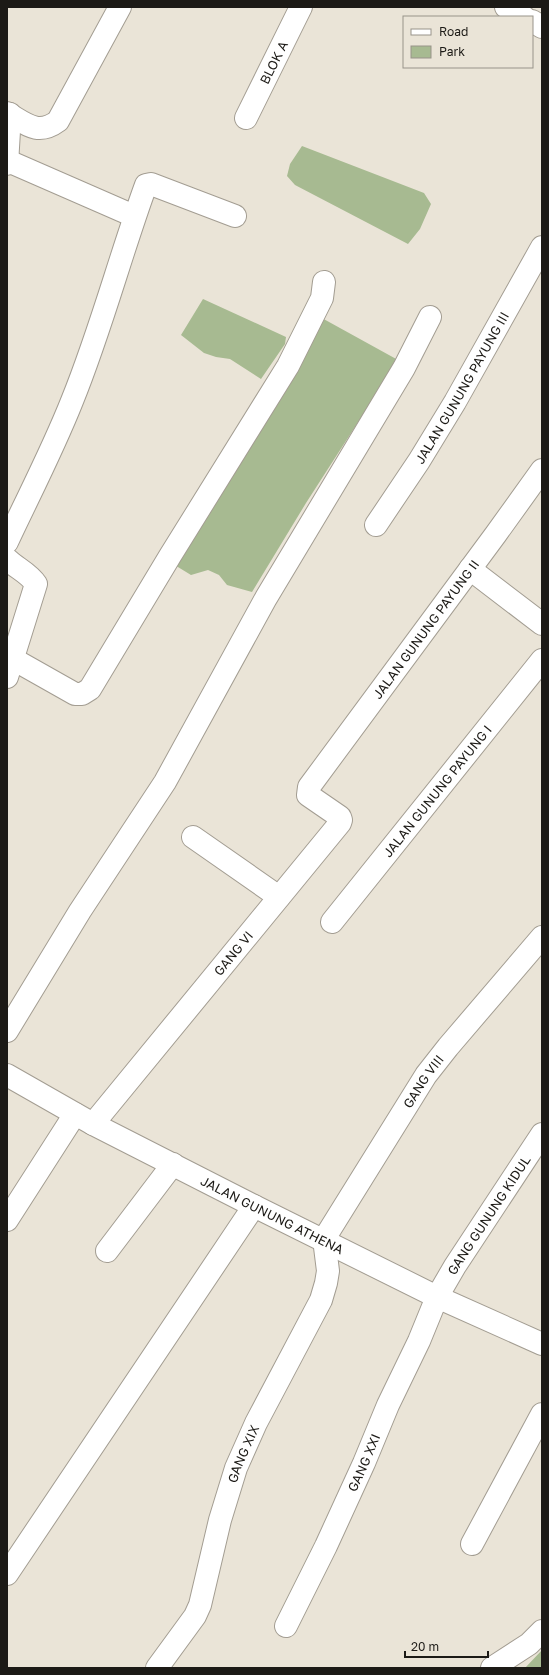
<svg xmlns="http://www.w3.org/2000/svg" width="549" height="1675" font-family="'Golos Text',sans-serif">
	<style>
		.green { fill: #a7ba91 }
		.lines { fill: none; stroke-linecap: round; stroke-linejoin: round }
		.minor-casing { stroke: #a39d92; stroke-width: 24 }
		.tertiary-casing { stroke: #a39d92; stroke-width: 24 }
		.minor { stroke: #fff; stroke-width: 22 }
		.tertiary { stroke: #fff; stroke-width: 22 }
		.labels { text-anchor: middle; stroke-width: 3; stroke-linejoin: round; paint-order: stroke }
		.street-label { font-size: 13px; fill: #1c1a16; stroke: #eae4d7 }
	</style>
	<rect width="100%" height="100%" fill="#eae4d7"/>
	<path class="green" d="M302,146L424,193L431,204L420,229L408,244L295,185L287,176L290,164Z
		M203,299L286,337L285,344L261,379L230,359L216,357L204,353L181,335Z
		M320,317L398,360L306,503L252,592L227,585L219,575L208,570L191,575L173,564Z
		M542,1650V1668H525Z"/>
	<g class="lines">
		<g class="minor-casing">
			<g id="minor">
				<path d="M506,7L524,17"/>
				<path d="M532,21L542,27"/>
				<path d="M7,113C26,124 38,136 58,121L120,7"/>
				<path id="s1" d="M246,118L301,7"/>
				<path d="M8,161L134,216"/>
				<path d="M7,164L10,114"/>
				<path id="s2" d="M376,525L419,461L455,402L542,247"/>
				<path d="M7,542C29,495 53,449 72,401C101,330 120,256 146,185L151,184L235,216"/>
				<path d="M7,559C16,568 29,573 36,584L7,677"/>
				<path d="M470,569L542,624"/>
				<path d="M13,659L75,694H82L90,689L170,556L288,366L322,298L324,282"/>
				<path d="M193,837L279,897"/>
				<path id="s3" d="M332,922L542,660"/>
				<path d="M7,1031L80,911L165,782L266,598L404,368L430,317"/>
				<path id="s4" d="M93,1124L340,823L341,820L340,817L308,795L309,787L496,534L542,470"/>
				<path d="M7,1220L75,1114"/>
				<path d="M107,1251L173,1164"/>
				<path d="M472,1544L542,1414"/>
				<path d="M7,1574L254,1206"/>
				<path id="s5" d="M286,1626L326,1546L364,1463L388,1405L419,1341L437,1297L455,1266L542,1134"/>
				<path id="s6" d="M157,1668L195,1616L200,1605L220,1520L236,1468L256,1423L321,1300L326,1283L328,1271L324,1239L426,1075L448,1047L542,937"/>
				<path d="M492,1668L529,1644L542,1631"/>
			</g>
		</g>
		<g class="tertiary-casing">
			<g id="tertiary">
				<path id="s7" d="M7,1075L93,1124L254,1206L437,1297L542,1344"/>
			</g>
		</g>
		<use href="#minor" class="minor"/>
		<use href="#tertiary" class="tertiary"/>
	</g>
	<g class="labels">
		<g class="street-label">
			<text dy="5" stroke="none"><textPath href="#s1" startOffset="62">BLOK A</textPath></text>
			<text dy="5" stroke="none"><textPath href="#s2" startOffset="162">JALAN GUNUNG PAYUNG III</textPath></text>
			<text dy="5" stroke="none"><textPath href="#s4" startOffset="639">JALAN GUNUNG PAYUNG II</textPath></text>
			<text dy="5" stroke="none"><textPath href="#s3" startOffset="168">JALAN GUNUNG PAYUNG I</textPath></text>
			<text dy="5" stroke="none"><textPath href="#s4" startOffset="221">GANG VI</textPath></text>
			<text dy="5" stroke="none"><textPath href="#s6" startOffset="655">GANG VIII</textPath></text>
			<text dy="5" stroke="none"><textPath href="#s7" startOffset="300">JALAN GUNUNG ATHENA</textPath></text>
			<text dy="5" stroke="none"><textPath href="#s5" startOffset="459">GANG GUNUNG KIDUL</textPath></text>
			<text dy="5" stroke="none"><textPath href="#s6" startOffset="234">GANG XIX</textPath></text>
			<text dy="5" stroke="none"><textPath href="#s5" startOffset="181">GANG XXI</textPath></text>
		</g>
	</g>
	<rect width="549" height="1675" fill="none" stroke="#1c1a16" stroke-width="16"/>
	<rect x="403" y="16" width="130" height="52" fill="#eae4d7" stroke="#98938a"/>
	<rect x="411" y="29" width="20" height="6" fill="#ffffff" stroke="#98938a"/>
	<text x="439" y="36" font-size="12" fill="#1c1a16">Road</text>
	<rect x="411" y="46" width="20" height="12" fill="#a7ba91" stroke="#98938a"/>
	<text x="439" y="56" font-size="12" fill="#1c1a16">Park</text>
	<path d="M405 1651v6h83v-6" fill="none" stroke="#1c1a16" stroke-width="2"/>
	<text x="411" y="1651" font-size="12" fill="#1c1a16" stroke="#eae4d7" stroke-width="3" paint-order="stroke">20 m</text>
</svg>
